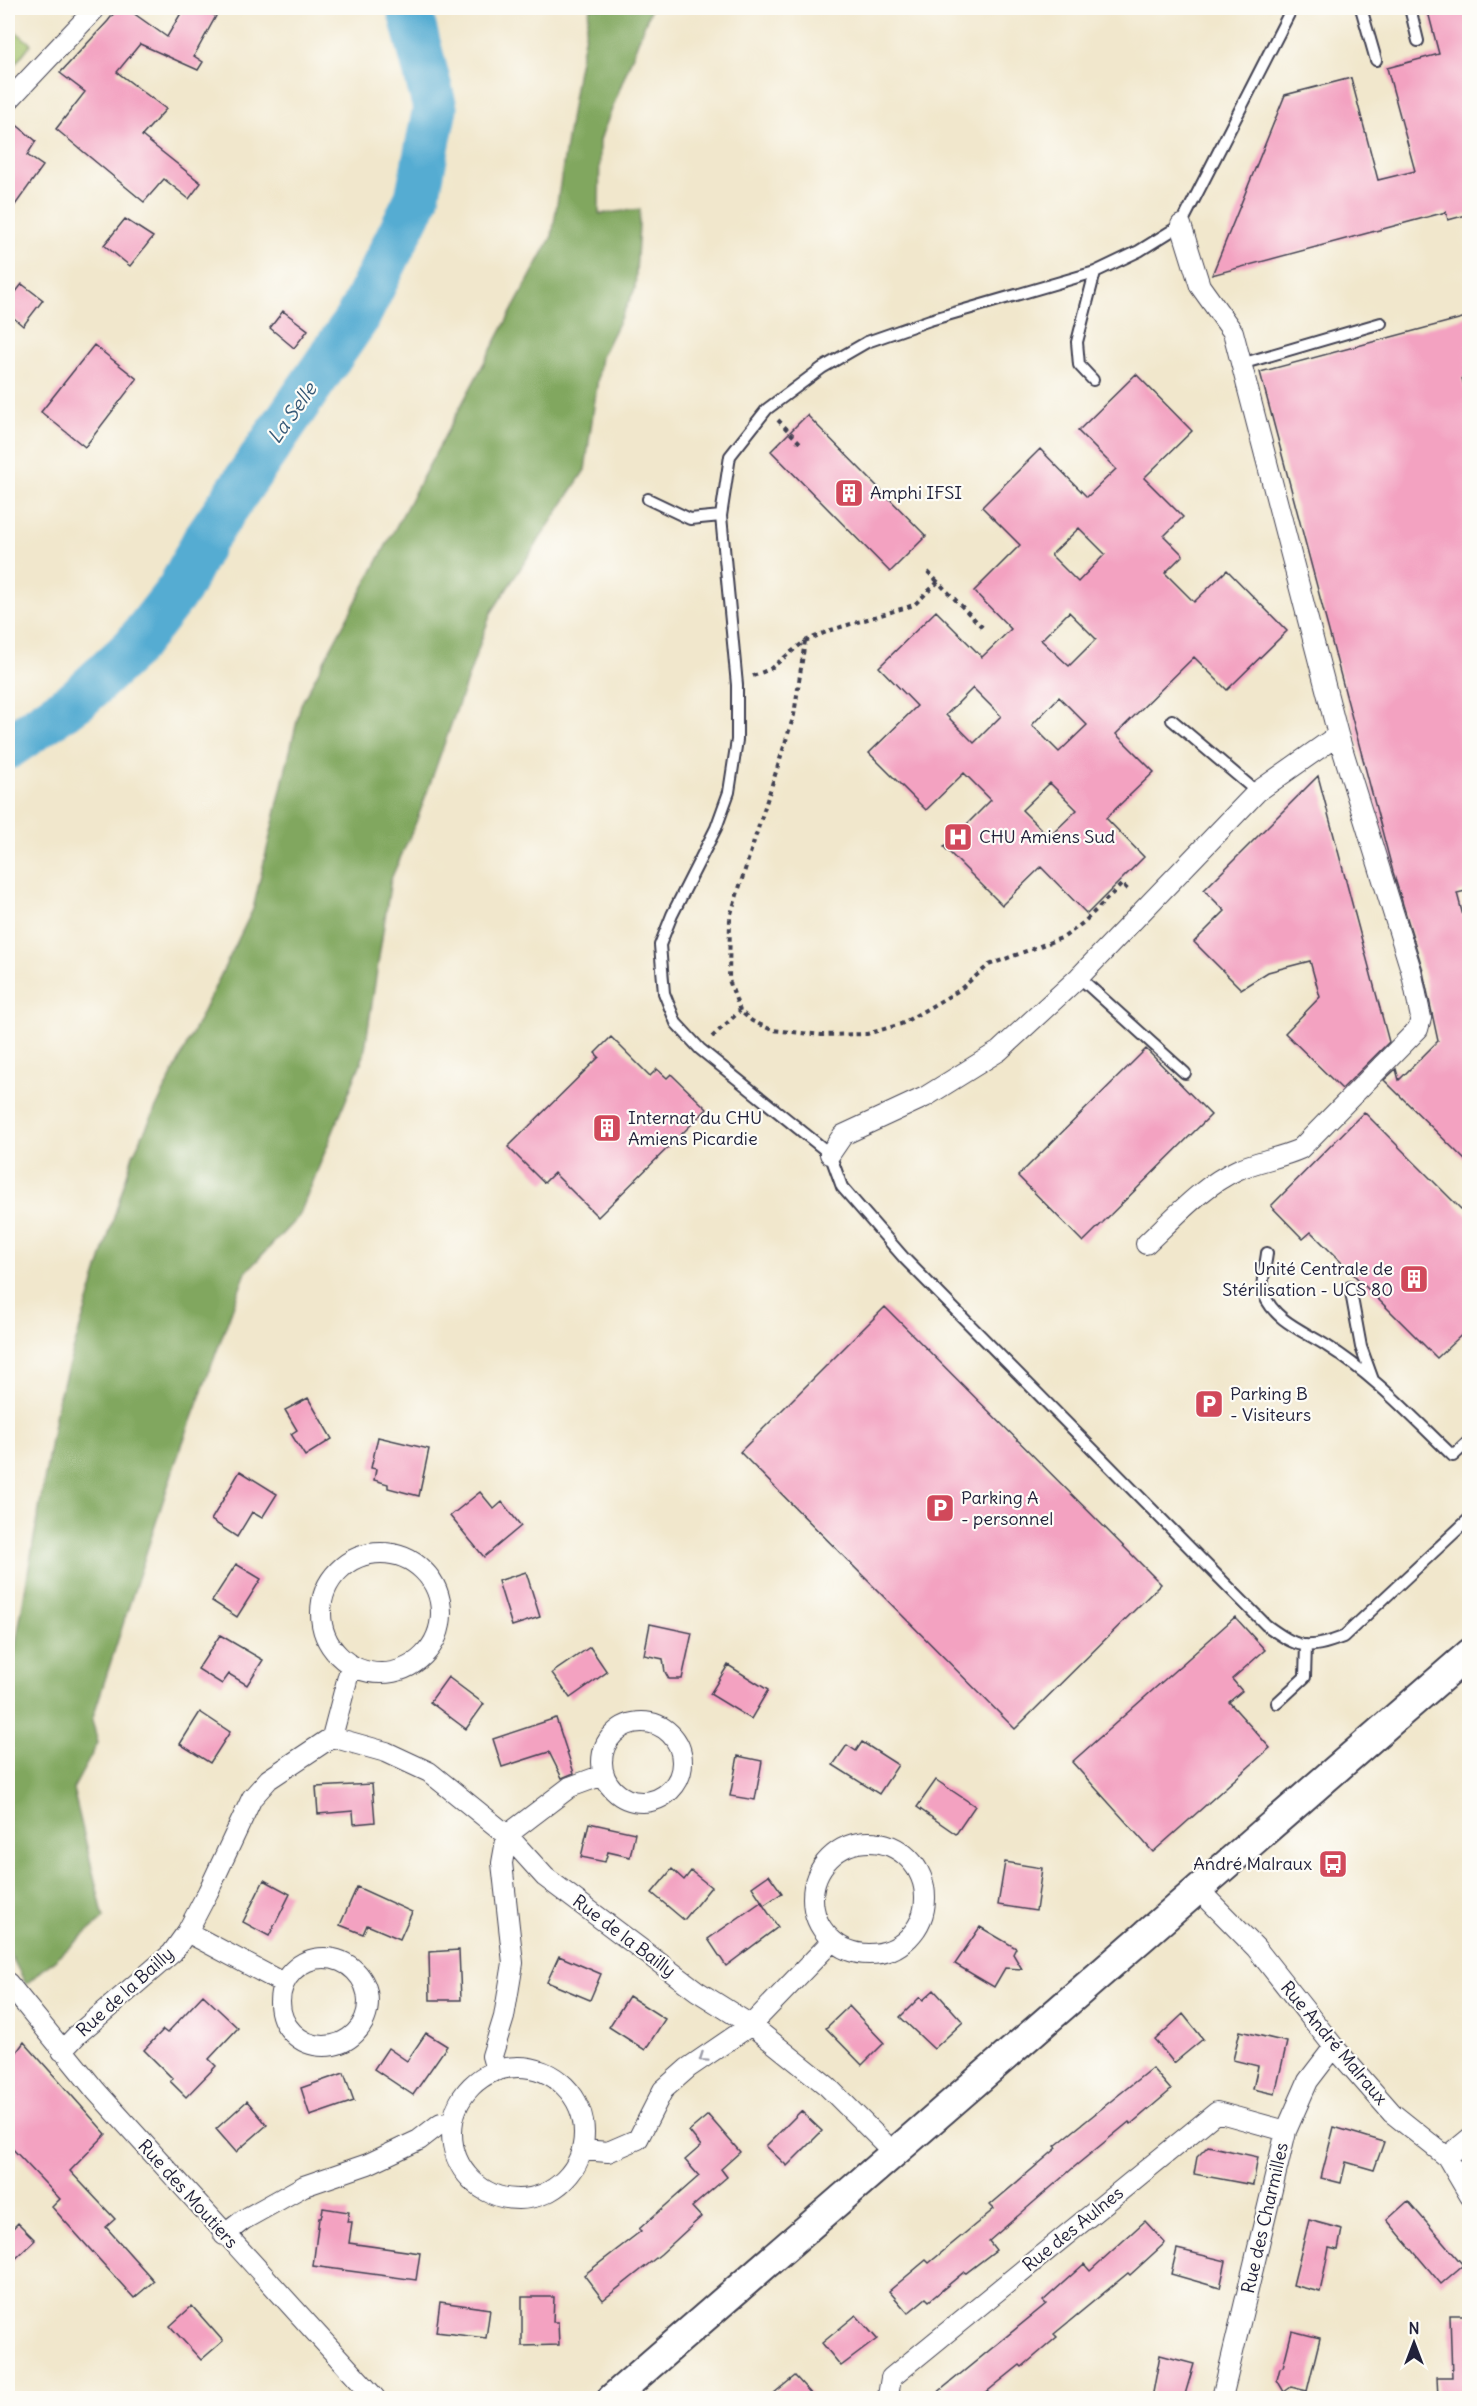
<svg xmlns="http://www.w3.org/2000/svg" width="1477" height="2406" font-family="Delius,sans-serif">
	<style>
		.green { fill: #a2c16a; stroke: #627252; stroke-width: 1.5 }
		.forest { fill: #81a75e; stroke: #52644c; stroke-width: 1.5 }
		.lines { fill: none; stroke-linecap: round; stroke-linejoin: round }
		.river { stroke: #55acd2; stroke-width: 45 }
		.building { fill: #f3a2c1; fill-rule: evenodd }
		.lane-casing { stroke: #414051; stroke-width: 14 }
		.street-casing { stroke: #414051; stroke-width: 22 }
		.secondary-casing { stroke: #414051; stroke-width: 32 }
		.path { stroke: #414051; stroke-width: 4; stroke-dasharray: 4.5 4.5; stroke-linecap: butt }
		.lane { stroke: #fff; stroke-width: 10 }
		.street { stroke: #fff; stroke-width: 20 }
		.secondary { stroke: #fff; stroke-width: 28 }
		.oneway { stroke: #9c9ca7 }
		.labels { text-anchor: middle; stroke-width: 4.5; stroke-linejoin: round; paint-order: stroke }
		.poi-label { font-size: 18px; fill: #22223b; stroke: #fdfcf7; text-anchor: start }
		.street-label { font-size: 18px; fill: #22223b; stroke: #fdfcf7 }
		.water-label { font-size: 20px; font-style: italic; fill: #365977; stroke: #fdfcf7 }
	</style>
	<rect width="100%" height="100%" fill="#fdfcf7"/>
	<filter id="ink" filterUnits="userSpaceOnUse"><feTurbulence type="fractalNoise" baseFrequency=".0167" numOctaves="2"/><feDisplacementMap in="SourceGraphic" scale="12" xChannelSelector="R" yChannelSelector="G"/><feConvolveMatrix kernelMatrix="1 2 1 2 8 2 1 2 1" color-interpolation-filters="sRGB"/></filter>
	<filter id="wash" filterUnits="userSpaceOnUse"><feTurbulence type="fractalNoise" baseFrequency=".008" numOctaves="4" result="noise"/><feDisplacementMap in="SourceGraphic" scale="24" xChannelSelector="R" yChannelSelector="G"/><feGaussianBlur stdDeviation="1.35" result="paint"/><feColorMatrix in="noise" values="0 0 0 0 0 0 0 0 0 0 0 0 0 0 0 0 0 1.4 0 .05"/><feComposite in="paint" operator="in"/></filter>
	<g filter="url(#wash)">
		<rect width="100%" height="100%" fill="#f1e7cc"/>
		<path class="green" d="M8,25L31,44L11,69L8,65Z"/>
		<path class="forest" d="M590,8H651L600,140L599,214L640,209L635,289L601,357L585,470L491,613L417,820L391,879L364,1055L299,1216L246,1272L175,1464L92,1720L98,1743L73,1789L104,1918L26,1984L8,1950V1689L58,1400L133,1155L253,909L301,704L552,236L577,75Z"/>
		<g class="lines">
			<path class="river" d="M8,747L78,699L133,648L179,589L205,539L358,317L417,198L435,108L409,8"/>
		</g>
		<g id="blocks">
			<path class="building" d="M118,8H126L167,37L184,8H199L216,16L194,56L203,62L198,70L140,44L117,72L166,109L142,136L201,183L189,199L164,179L144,202L56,129L85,92L60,73L108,21Z
				M1427,8H1470V214L1448,220L1446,212L1212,275L1285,95L1351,78L1378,180L1415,171L1387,68L1439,54Z
				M8,118L36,141L27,155L43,166L8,215Z
				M125,219L153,237L130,266L104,245Z
				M22,284L43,300L23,326L8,313V302Z
				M283,311L308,330L294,348L270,328Z
				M1470,316V377L1462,378L1470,408V890L1457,893L1470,942V1165L1384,1080L1396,1069L1399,1080L1438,1041L1422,967L1393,872L1260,372Z
				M94,345L137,379L85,447L41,412Z
				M1136,374L1192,431L1144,478L1183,517L1164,536L1183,555L1165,573L1194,602L1227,570L1287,631L1227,690L1194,657L1116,734L1154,772L1106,818L1144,857L1087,914L1041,867L1002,905L944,847L991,800L964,773L926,810L869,753L917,706L879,667L936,611L982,657L1011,629L974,591L1020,545L982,507L1040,449L1087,497L1116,469L1078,431ZM1079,528L1105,554L1078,582L1051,555ZM1069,612L1096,639L1069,666L1041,640ZM973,688L1001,716L974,743L946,715ZM1059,697L1087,725L1059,752L1032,725ZM1050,783L1077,810L1049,837L1022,810Z
				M807,415L926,536L890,572L771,451Z
				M1318,776L1389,1042L1342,1089L1285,1033L1320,997L1310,961L1268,972L1241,989L1194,942L1225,911L1204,890Z
				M611,1037L650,1076L657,1069L667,1078L671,1074L707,1109L598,1217L554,1173L544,1183L508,1147L599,1057L595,1053Z
				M1146,1049L1211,1115L1083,1242L1018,1176Z
				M1364,1112L1470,1218V1327L1437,1358L1311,1232L1303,1239L1271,1206Z
				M885,1307L1161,1584L1015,1729L740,1452Z
				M308,1398L332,1439L305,1456L291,1434L297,1430L285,1410Z
				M378,1437L429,1449L419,1496L388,1488V1484L374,1480L376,1469L371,1468Z
				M240,1471L277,1494L262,1518L252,1512L237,1537L211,1520Z
				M480,1492L494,1509L502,1502L521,1526L484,1557L450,1516Z
				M236,1564L261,1579L237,1617L212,1601Z
				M526,1572L540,1617L512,1626L498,1581Z
				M1235,1617L1265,1650L1232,1679L1242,1691L1229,1702L1270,1748L1153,1852L1072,1762Z
				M650,1624L692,1633L682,1679H669L665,1672L663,1659L644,1655Z
				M220,1635L263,1660L247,1685L229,1674L222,1684L198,1669Z
				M590,1647L607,1672L570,1698L552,1673Z
				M728,1665L768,1690L751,1719L710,1694Z
				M448,1677L484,1704L466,1729L430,1702Z
				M200,1712L230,1732L210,1763L180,1744Z
				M556,1718L574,1773L562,1778L549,1752L502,1767L493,1739Z
				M862,1742L898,1765L879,1794L833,1765L847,1745L856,1751Z
				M738,1756L762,1761L755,1800L730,1796Z
				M936,1780L975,1806L956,1834L917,1807Z
				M372,1784L375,1822L354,1824L353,1811L318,1814L316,1787Z
				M589,1823L635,1833L630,1857L608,1852L605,1862L581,1857Z
				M1005,1862L1042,1868L1036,1911L998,1905Z
				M672,1869L684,1880L691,1871L711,1887L684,1920L652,1893Z
				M769,1875L782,1893L764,1905L752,1887Z
				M264,1880L290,1894L269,1936L243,1922Z
				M357,1887L412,1912L400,1939L367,1925L363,1934L340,1925Z
				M761,1902L778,1927L726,1966L708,1939Z
				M980,1927L1016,1948L1013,1954L1022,1969L1005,1968L994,1987L955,1964Z
				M459,1950L461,2000H430L429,1952Z
				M559,1956L601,1974L590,2000L547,1982Z
				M934,1990L963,2022L934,2049L900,2017L920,1997L923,2000Z
				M203,1995L238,2028L209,2059L216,2066L186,2097L170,2081L173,2079L144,2050L163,2030L167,2033Z
				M629,1996L665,2019L645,2050L609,2027Z
				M849,2006L884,2043L862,2065L826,2028Z
				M1183,2014L1203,2039L1174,2063L1155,2040Z
				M1240,2031L1287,2042L1275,2094L1253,2089L1258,2066L1233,2060Z
				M426,2033L447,2046L413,2095L374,2069L388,2048L407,2061Z
				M24,2042L106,2134L70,2171L115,2219L106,2227L154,2281L134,2298L52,2207L60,2199L8,2144V2064Z
				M1152,2068L1171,2090L1131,2124L1129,2122L1073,2168L989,2241L996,2250L966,2273L964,2272L929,2301L926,2298L908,2313L889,2291L926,2260L929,2263L994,2209L990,2205L1057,2148L1055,2146Z
				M344,2073L354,2101L310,2116L301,2088Z
				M247,2101L267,2125L236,2152L216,2129Z
				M801,2111L822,2131L787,2166L766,2146Z
				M708,2115L740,2152L721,2169L727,2177L692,2207L701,2217L661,2254L603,2300L584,2275L641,2231L639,2229L699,2176L685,2160L701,2146L689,2131Z
				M1334,2127L1384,2142L1374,2170L1346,2162L1341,2183L1321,2178Z
				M1208,2146L1258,2157L1253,2185L1194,2174L1197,2157Z
				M1408,2201L1463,2265L1441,2284L1387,2220Z
				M323,2208L349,2212L347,2222H352L349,2243L420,2253L416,2280L313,2266L319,2218H321Z
				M1309,2220L1342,2229L1338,2250L1329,2248L1320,2292L1293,2285Z
				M1145,2221L1165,2243L1130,2275L1128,2273L1054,2334L1057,2337L1022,2367L1020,2365L979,2398H931L1046,2304L1043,2301L1084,2264L1090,2271Z
				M18,2223L35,2240L8,2266V2233Z
				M1177,2249L1226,2261L1220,2288L1171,2274Z
				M522,2297H554L553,2322H558L559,2345L522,2346Z
				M440,2302L490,2309L486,2338L436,2332Z
				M192,2306L223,2341L201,2360L170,2326Z
				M856,2315L877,2339L841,2366L822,2343Z
				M1450,2315H1470V2398H1438L1437,2377H1452Z
				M1292,2331L1320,2338L1307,2391L1291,2387L1284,2392L1277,2380L1280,2368L1283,2367Z
				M1160,2355L1194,2364L1184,2398H1152Z
				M795,2376L815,2398H768Z"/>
		</g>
	</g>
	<g filter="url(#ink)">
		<use href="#blocks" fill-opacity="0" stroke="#414051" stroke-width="1.5"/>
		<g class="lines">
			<g class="lane-casing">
				<path id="lane" d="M1292,8L1181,225L1139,251L1095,272L930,320L867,342L822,368L767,409L730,456L721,516L737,685V740L729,792L716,828L672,915L660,945L664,993L676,1023L700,1049L830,1154L842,1187L904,1258L1266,1625C1298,1648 1306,1651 1343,1637L1470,1518
					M1361,8L1376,60
					M1410,8L1418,41
					M1241,364L1381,323
					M1093,380L1079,365L1077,342L1095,272
					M648,499L690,519L721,516
					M1172,720L1257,792
					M1079,977L1185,1073
					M1267,1253C1266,1264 1260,1283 1264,1294C1274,1321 1306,1332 1327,1346C1374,1375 1413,1418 1453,1456L1470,1440
					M1350,1287L1361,1347L1373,1380
					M1277,1703L1305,1677L1306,1645"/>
			</g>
			<g class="street-casing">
				<path id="street" d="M8,101L96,8
					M830,1154L843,1135L925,1097L999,1051L1079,977L1257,792L1338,735
					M1146,1244C1174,1218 1202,1186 1237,1170C1257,1161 1280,1158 1300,1149L1418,1029L1421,1018L1411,970L1338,735L1233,332L1200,286L1181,225
					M321 1613a60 60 0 1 1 120 0a60 60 0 1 1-120 0Z
					M602 1762a40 40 0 1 1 80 0a40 40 0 1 1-80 0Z
					M332,1737L351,1665
					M813 1898a56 56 0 1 1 112 0a56 56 0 1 1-112 0Z
					M1197,1888L1256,1948L1334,2047L1392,2113L1447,2157L1470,2196
					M187,1932L283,1983
					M280 2002a44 44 0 1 1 88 0a44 44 0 1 1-88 0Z
					M8,1983L96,2091L375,2398
					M62,2051L78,2034L172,1953L187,1932L208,1892L252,1798L269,1779L332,1737L386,1752L429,1772L507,1835L545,1877L697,1991L751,2025L827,2086L894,2153
					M452 2133a66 66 0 1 1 132 0a66 66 0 1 1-132 0Z
					M496,2070L492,2056L504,2017L513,1963L502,1863L507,1835L570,1787L603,1775
					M583,2150L608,2152L638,2139L663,2090L688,2068L751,2025L832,1941
					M1447,2157L1470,2138
					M224,2235L243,2220L304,2186L368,2164L419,2140L441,2123L452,2121
					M890,2398L888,2396L891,2378L1217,2112L1286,2131
					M1222,2398L1286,2131L1308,2081L1334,2047"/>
			</g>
			<g class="secondary-casing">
				<path id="secondary" d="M612,2398L1470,1653"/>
			</g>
			<path class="path" d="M778,420L801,444
				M928,572L938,582
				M805,641L794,715L730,917L729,980L740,1011L752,1021L772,1030L822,1035L867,1034L901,1024L958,991L989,965L1064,937L1084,922L1122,884L1130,892
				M753,676L770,669L805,641L831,630L914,605L938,582L985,630
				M712,1037L740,1011"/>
			<use href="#lane" class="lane"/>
			<use href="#street" class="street"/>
			<use href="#secondary" class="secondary"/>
		</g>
		<defs><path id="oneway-chevron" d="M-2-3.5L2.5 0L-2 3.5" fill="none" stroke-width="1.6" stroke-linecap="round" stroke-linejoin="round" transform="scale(1.5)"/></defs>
		<use class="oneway" href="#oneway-chevron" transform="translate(703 2058) rotate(146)"/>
	</g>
	<defs>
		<g id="building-square" transform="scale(1.5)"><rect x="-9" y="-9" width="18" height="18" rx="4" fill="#d1495b" stroke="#fdfcf7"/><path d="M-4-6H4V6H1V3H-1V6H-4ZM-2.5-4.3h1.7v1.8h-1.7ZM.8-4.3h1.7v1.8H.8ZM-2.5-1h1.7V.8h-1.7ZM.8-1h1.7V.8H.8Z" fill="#fff"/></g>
		<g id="hospital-square" transform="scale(1.5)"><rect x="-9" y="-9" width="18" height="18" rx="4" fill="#d1495b" stroke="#fdfcf7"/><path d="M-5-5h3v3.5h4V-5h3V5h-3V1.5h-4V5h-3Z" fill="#fff"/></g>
		<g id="parking-square" transform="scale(1.5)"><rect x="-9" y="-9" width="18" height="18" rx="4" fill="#d1495b" stroke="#fdfcf7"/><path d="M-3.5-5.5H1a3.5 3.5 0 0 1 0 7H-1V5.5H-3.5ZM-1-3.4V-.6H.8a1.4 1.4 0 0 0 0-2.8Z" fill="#fff"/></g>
		<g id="bus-square" transform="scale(1.5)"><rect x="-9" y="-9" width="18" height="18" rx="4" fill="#d1495b" stroke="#fdfcf7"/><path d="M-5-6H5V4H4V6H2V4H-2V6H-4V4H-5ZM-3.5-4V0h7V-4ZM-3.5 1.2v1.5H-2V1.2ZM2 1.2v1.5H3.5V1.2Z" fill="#fff"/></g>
	</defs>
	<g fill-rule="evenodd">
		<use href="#building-square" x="849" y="493"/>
		<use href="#hospital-square" x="958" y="837"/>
		<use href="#building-square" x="607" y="1128"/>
		<use href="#building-square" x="1414" y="1279"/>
		<use href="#parking-square" x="1209" y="1404"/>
		<use href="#parking-square" x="940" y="1508"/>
		<use href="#bus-square" x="1333" y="1864"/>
	</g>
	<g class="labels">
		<g class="poi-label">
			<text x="870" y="499">Amphi IFSI</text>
			<text x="979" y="843">CHU Amiens Sud</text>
			<text x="628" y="1124">Internat du CHU<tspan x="628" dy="21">Amiens Picardie</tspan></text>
			<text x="1393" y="1275" text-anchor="end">Unité Centrale de<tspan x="1393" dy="21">Stérilisation - UCS 80</tspan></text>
			<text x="1230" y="1400">Parking B<tspan x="1230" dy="21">- Visiteurs</tspan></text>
			<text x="961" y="1504">Parking A<tspan x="961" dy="21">- personnel</tspan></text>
			<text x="1312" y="1870" text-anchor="end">André Malraux</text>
		</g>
		<g class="street-label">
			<text transform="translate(624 1936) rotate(37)" y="6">Rue de la Bailly</text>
			<text transform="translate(125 1992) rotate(-42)" y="6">Rue de la Bailly</text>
			<text transform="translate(1334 2043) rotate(50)" y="6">Rue André Malraux</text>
			<text transform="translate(188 2194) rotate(48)" y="6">Rue des Moutiers</text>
			<text transform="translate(1265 2218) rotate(-77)" y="6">Rue des Charmilles</text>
			<text transform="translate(1073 2229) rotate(-39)" y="6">Rue des Aulnes</text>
		</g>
		<g class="water-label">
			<text transform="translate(292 413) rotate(-55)" y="7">La Selle</text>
		</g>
	</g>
	<rect width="1477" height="2406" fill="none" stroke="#fdfcf7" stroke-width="30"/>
	<g transform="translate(1414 2343)" stroke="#fdfcf7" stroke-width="4.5" paint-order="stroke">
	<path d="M0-4.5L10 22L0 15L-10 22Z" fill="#22223b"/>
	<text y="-9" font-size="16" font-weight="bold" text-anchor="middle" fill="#22223b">N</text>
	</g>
</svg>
